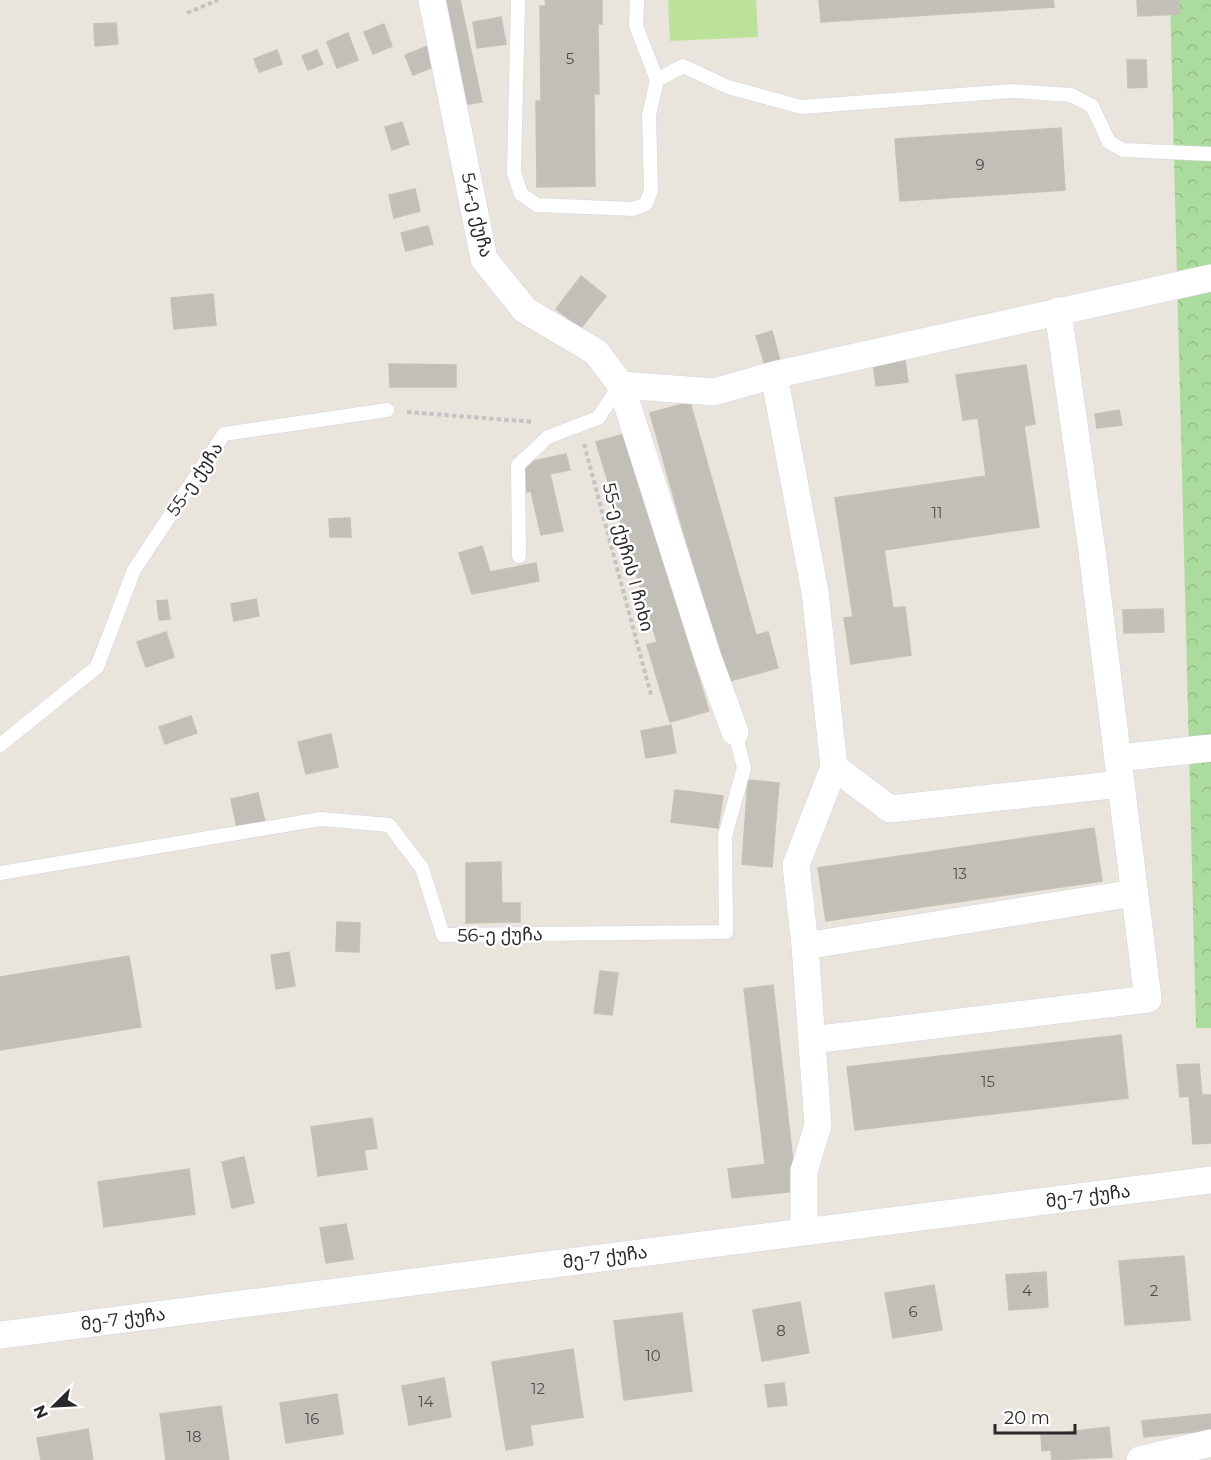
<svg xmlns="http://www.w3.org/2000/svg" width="1211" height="1460" font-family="Montserrat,'Noto Sans Georgian',sans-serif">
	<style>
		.forest { fill: url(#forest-crowns) }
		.pitch { fill: #bce29a }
		.building { fill: #c2bfb8; stroke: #c5c1b6; stroke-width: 1.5 }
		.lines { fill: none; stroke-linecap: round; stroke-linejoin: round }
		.service-casing { stroke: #d1d3e0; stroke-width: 15 }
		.minor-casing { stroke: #d1d3e0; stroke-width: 28 }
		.path { stroke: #c3c3c3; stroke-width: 4; stroke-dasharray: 4.5 3; stroke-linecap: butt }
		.service { stroke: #fff; stroke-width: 14 }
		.minor { stroke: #fff; stroke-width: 27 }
		.labels { text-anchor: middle; stroke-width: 5; stroke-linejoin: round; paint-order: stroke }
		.number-label { font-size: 15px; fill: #4f4e4d }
		.street-label { font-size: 18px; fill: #292929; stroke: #fff }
	</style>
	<defs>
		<pattern id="forest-crowns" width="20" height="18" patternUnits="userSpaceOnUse" patternTransform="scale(1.5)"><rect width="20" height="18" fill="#acdc9d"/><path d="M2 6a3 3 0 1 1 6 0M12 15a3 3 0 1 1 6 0" fill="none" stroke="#94bd87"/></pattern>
	</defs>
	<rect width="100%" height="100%" fill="#eae5dc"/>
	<path class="forest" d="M1170,0H1211V1028H1196Z"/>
	<path class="pitch" d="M668,0H756L758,37L670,41Z"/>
	<path class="building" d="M442,0H460L482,102L464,105Z
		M545,0H602V24H598L599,94H594L595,186L537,187L536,101H541L540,6H546Z
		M819,0H1053L1054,7L821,22Z
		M1137,0H1178L1179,14L1138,16Z
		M501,17L506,44L477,48L473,22Z
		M116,23L118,44L95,46L94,24Z
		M384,24L392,46L373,54L364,32Z
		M348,33L358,60L337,68L327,42Z
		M431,45L438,65L413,75L405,55Z
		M277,50L282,64L259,72L254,59Z
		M317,50L323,64L308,70L302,56Z
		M1127,60H1146L1147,87L1128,88Z
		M402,122L409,144L392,150L385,127Z
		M1061,128L1065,190L900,201L895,139Z
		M415,189L420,211L394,218L389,195Z
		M428,226L433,244L406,251L401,233Z
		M581,276L606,296L581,328L556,309Z
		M213,294L216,325L174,329L171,298Z
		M772,331L780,361L765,365L756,336Z
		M905,359L908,382L876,386L873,363Z
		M389,364L456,365V387H390Z
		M1026,365L1035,424L1024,426L1039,527L884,550L893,608L905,607L911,655L851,664L844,618L853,617L835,498L986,476L978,418L963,420L956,375Z
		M690,402L756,635L768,632L778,668L726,682L650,413Z
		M1119,410L1122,425L1097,428L1095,414Z
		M624,434L709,711L670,722L647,645L657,642L596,442Z
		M566,454L570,470L550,474L563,531L541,535L531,491L527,492L520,464Z
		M350,518L351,537H330L329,519Z
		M482,546L490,572L536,563L539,581L472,594L459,553Z
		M256,599L259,616L234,621L231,604Z
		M167,600L170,619L159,620L157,601Z
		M1163,609L1164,632L1124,633L1123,610Z
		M166,632L174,657L146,667L137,642Z
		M191,716L197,733L165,744L159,727Z
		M671,725L676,753L646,758L641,731Z
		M331,734L338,767L306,774L298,742Z
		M748,780L779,783L772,867L742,864Z
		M675,790L723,796L718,828L671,822Z
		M258,793L265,822L237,828L231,799Z
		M1094,828L1102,881L826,921L818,868Z
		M501,862L502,922L466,923V863Z
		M502,903H520V922H502Z
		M337,922L360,923L359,952L336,951Z
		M289,952L295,986L276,989L271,955Z
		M129,956L141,1027L0,1050V977Z
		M600,971L618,973L612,1015L594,1013Z
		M773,985L793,1161L765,1164L744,989Z
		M1121,1035L1128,1098L855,1130L847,1067Z
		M1199,1064L1202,1095L1180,1097L1177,1065Z
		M1202,1095H1211V1143L1193,1144L1189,1096Z
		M372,1118L377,1148L364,1150L367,1169L318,1176L311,1127Z
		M244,1157L254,1203L232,1208L222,1162Z
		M793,1161L797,1191L732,1198L728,1169Z
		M189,1169L195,1214L104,1227L98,1182Z
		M346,1224L353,1259L326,1263L320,1228Z
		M1184,1256L1190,1320L1125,1325L1119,1261Z
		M1046,1272L1048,1307L1009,1310L1006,1275Z
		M934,1285L942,1330L893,1338L885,1293Z
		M800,1302L809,1353L762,1361L753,1310Z
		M682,1313L692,1391L624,1400L614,1321Z
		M573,1349L583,1417L530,1425L533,1445L506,1450L492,1362Z
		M444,1378L451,1417L409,1425L402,1386Z
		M784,1383L787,1405L768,1407L765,1385Z
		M337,1394L343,1434L286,1443L280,1403Z
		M221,1406L229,1460H166L160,1414Z
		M1211,1414V1430L1144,1437L1142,1421Z
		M1109,1427L1112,1457L1052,1460L1051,1450L1042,1451L1041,1435Z
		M88,1429L93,1460H41L37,1438Z"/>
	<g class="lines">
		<g class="service-casing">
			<path id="service" d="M518,0L514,173L521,194L537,205L633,209L646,204L651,190L649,115L657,80L683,66L728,87L801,107L1012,91L1071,95L1092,106L1109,142L1123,150L1211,154
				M637,0L636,26L657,80
				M519,556L518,465L548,437L598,418L620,385
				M0,745L97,667L134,570L224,434L387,410
				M0,873L321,819L389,825L422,868L443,935L726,932L725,836L744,768L735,732"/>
		</g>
		<g class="minor-casing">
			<path id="minor" d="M432,0L484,259L525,310L596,352L621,385L714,392L774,375L1211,278
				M774,375L815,592L834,767L796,865L805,946L818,1125L804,1171V1232
				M621,385L708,658L735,732
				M1118,758L1211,748
				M834,767L890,809L1121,784L1092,551L1058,311
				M805,946L1134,893
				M812,1040L1148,999L1121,784
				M0,1335L1211,1180
				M1140,1460L1211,1443"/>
		</g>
		<path class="path" d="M187,13L218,0
			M407,412L534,422
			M584,444L651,695"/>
		<use href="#service" class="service"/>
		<use href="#minor" class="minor"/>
	</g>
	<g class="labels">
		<g class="number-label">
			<text x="570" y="64">5</text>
			<text x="980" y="170">9</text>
			<text x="937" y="518">11</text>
			<text x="960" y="879">13</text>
			<text x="988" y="1087">15</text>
			<text x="1027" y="1296">4</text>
			<text x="1154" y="1296">2</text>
			<text x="913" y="1317">6</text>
			<text x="781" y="1336">8</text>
			<text x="653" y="1361">10</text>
			<text x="538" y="1394">12</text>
			<text x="426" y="1407">14</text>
			<text x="312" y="1424">16</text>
			<text x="194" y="1442">18</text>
		</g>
		<g class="street-label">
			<text transform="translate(477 215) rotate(77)" y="6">54-ე ქუჩა</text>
			<text transform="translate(195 479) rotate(-56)" y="6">55-ე ქუჩა</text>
			<text transform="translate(628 557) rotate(75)" y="6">55-ე ქუჩის I ჩიხი</text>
			<text transform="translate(500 935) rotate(-1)" y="6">56-ე ქუჩა</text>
			<text transform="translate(1088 1196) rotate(-7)" y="6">მე-7 ქუჩა</text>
			<text transform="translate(605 1257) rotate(-7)" y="6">მე-7 ქუჩა</text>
			<text transform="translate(123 1319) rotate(-7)" y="6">მე-7 ქუჩა</text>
		</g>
	</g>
	<g transform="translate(54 1406) rotate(246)" stroke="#ffffff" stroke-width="4.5" paint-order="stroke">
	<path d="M0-4.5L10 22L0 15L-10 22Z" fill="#292929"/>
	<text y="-9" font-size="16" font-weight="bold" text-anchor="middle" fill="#292929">N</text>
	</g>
	<path d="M995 1424v9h80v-9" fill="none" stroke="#292929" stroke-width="3"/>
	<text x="1004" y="1424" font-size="18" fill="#292929" stroke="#ffffff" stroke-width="4.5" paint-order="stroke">20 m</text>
</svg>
